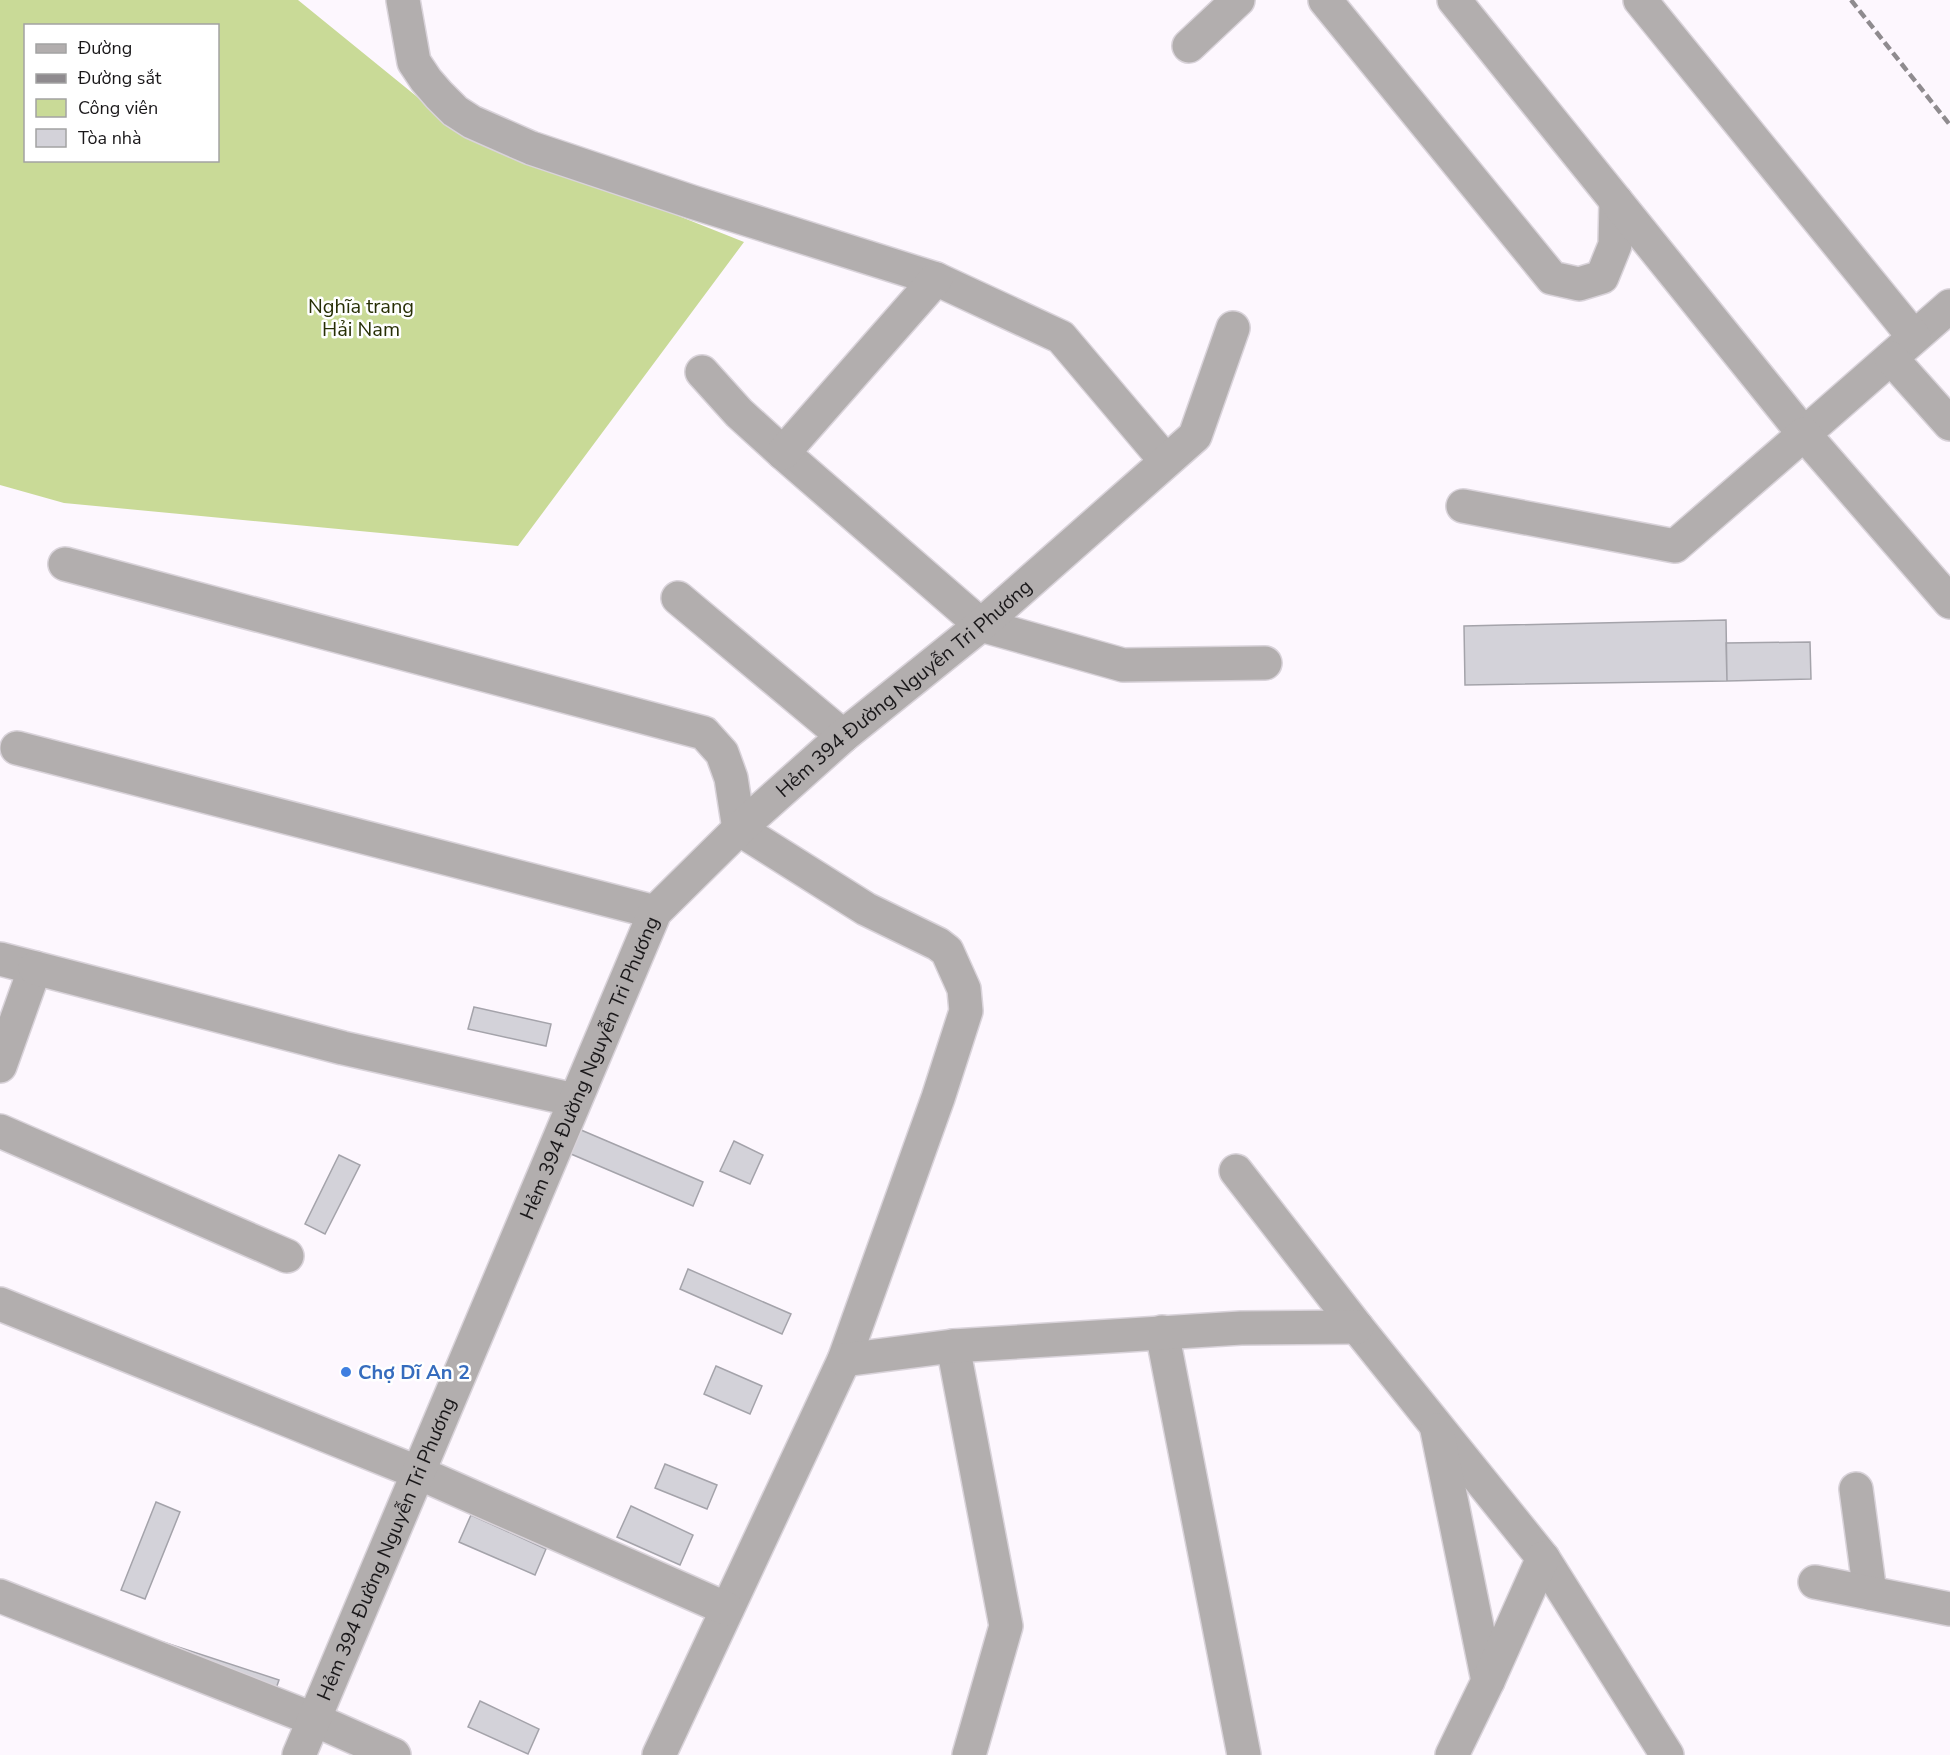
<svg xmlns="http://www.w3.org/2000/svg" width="1950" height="1755" font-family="'Nunito Sans',sans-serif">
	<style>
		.green { fill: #c9da97; fill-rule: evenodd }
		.building { fill: #d3d2d9; stroke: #a4a3aa; stroke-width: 1.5 }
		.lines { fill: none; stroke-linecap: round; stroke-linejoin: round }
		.minor-casing { stroke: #d9d3da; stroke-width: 36 }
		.minor { stroke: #b2aeae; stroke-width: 33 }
		.rail { stroke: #8f8b8f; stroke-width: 4.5; stroke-dasharray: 9 4.5; stroke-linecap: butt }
		.shop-dot { fill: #3f7fe0; stroke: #fff; stroke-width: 2 }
		.labels { text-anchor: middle; stroke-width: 5; stroke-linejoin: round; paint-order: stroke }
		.park-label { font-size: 20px; fill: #272f05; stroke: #fff }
		.street-label { font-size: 20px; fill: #1a181a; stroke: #fff }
		.shop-label { font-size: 20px; font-weight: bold; fill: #366cbe; stroke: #fff; text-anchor: start }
	</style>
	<rect width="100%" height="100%" fill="#fdf7fe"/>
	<path class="green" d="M0,0H298L453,126L744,242L518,546L64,503L0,485ZM26,26H218V160H26Z"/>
	<path class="building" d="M1726,620L1727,681L1465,685L1464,626Z
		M1810,642L1811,679L1727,681L1726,643Z
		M474,1007L551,1024L546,1046L468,1029Z
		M574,1127L703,1182L693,1206L564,1151Z
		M734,1141L763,1155L750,1184L720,1171Z
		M339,1155L360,1165L325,1234L305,1224Z
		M688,1269L791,1314L782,1334L680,1289Z
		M716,1366L762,1386L750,1414L704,1394Z
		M665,1464L717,1485L707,1509L655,1488Z
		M156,1502L180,1512L145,1599L121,1590Z
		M631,1506L693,1535L680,1565L617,1537Z
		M471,1515L546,1549L535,1575L459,1542Z
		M163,1642L279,1680L271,1703L155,1666Z
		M480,1701L539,1729L528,1754L468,1727Z"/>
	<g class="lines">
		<g class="minor-casing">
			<g id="minor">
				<path d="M403,0L414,62L426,80L439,95L455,111L472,122L531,148L692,202L936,279L1061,337L1165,460"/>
				<path d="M1325,0L1552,278L1579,284L1602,277L1615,245L1616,201"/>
				<path d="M1454,0L1804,434L1950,306"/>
				<path d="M1640,0L1914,337"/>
				<path d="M1189,46L1238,0"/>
				<path d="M1891,358L1950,424"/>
				<path d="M702,372L739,413L783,453L981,625L1123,665L1265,663"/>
				<path d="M783,453L936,279"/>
				<path d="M1463,506L1675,546L1804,434L1950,602"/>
				<path d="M65,564L704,733L722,753L731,778L739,829L866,909L938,944L947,951L964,989L966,1011L938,1098L844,1360L659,1755"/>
				<path d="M678,598L843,736"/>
				<path d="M17,748L655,912"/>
				<path d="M0,959L35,968L0,1066"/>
				<path d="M35,968L343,1048L575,1100"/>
				<path d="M0,1131L287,1256"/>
				<path d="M1236,1171L1357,1327L1543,1558L1667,1755"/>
				<path d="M0,1304L419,1473L727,1609"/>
				<path d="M1162,1332L1244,1755"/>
				<path d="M953,1346L1006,1626L969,1755"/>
				<path d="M844,1360L953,1346L1241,1328L1357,1327"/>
				<path d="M1437,1430L1488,1681"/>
				<path d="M1856,1489L1870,1593"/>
				<path d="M1815,1582L1950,1609"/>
				<path d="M0,1596L313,1719L394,1755"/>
				<path id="s1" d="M299,1755L655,912L739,829L843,736L981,625L1195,436L1233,328"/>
				<path d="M1452,1755L1488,1681L1543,1558"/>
			</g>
		</g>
		<use href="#minor" class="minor"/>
		<path class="rail" d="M1851,0L1950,125"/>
	</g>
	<circle class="shop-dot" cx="346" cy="1372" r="6"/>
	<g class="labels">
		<g class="park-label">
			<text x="361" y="313">Nghĩa trang<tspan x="361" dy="23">Hải Nam</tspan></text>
		</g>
		<g class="street-label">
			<text dy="7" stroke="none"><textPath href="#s1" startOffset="1250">Hẻm 394 Đường Nguyễn Tri Phương</textPath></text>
			<text dy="7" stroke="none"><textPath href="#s1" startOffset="746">Hẻm 394 Đường Nguyễn Tri Phương</textPath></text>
			<text dy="7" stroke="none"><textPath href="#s1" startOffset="224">Hẻm 394 Đường Nguyễn Tri Phương</textPath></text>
		</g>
		<g class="shop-label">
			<text x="358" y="1379">Chợ Dĩ An 2</text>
		</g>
	</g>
	<rect x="24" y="24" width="195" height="138" fill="#ffffff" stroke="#a3a3a3" stroke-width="1.5"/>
	<rect x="36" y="44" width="30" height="9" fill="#b2aeae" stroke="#a3a3a3" stroke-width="1.5"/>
	<text x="78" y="54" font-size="18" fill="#1a181a">Đường</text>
	<rect x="36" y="74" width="30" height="9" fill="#8f8b8f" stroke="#a3a3a3" stroke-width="1.5"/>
	<text x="78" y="84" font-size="18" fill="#1a181a">Đường sắt</text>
	<rect x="36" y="99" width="30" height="18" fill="#c9da97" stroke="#a3a3a3" stroke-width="1.5"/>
	<text x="78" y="114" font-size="18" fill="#1a181a">Công viên</text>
	<rect x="36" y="129" width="30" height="18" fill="#d3d2d9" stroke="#a3a3a3" stroke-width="1.5"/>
	<text x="78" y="144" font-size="18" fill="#1a181a">Tòa nhà</text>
</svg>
